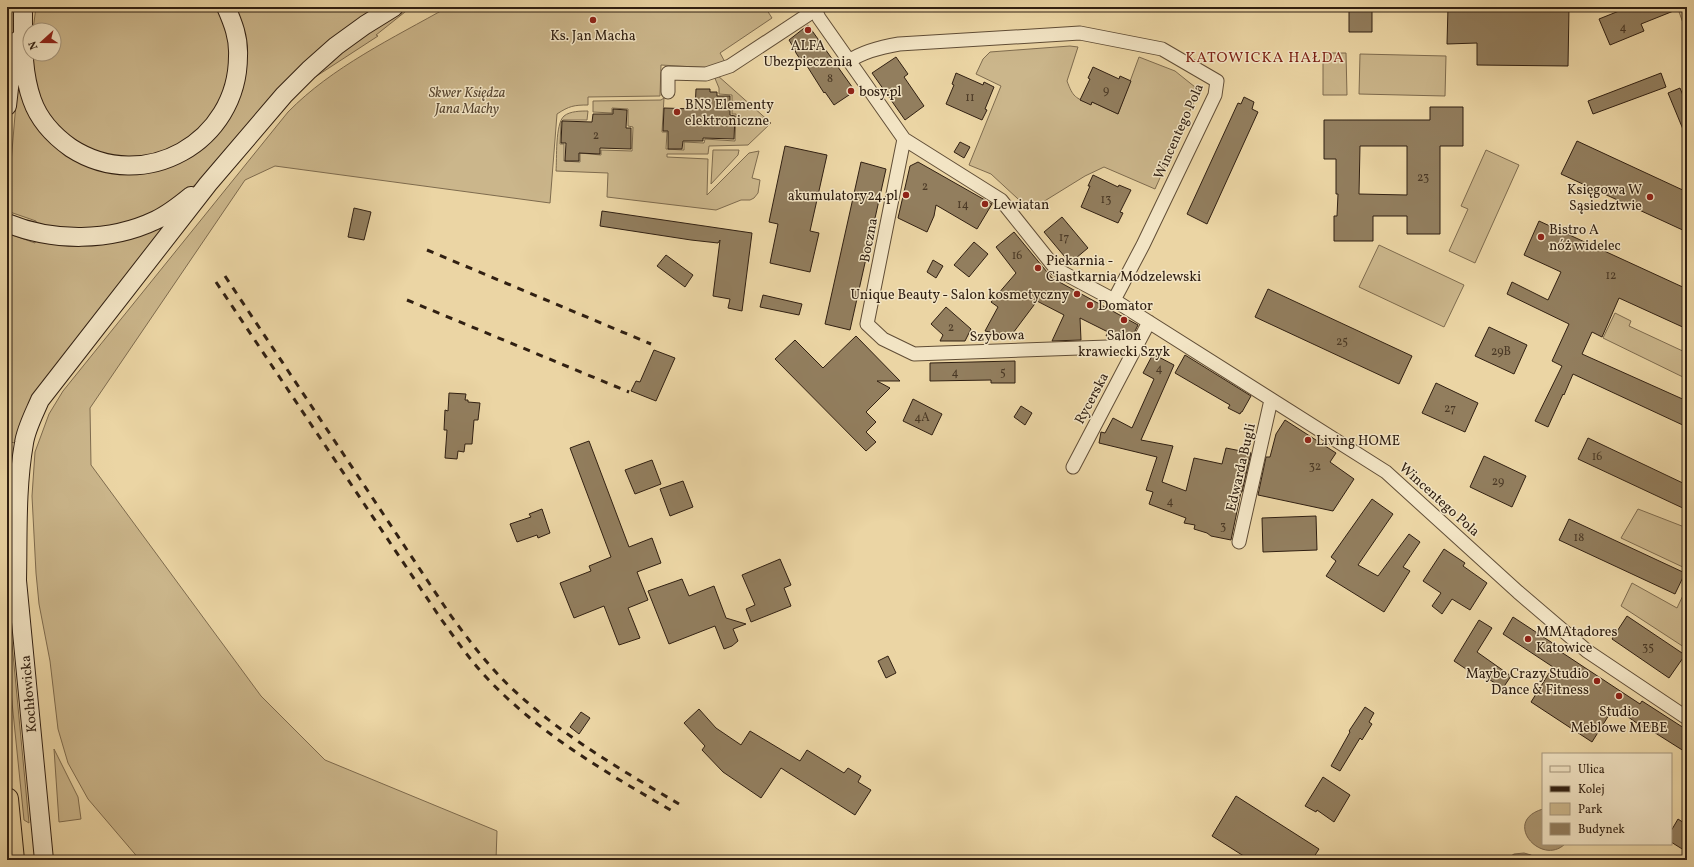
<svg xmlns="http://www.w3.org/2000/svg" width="1694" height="867" font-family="Vollkorn,serif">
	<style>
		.green { fill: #cbb68b; stroke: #7e6b4e }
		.water { fill: #ac9772; stroke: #7b674c }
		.building { fill: #927e5e; stroke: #312012; fill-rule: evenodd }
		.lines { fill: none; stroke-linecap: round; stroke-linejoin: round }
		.minor-casing { stroke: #604d36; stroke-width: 15 }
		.secondary-casing { stroke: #312012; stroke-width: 20 }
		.motorway-casing { stroke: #312012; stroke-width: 24 }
		.minor { stroke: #f2e4c4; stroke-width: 13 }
		.secondary { stroke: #f2e4c4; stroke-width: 18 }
		.motorway { stroke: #ebd5a4; stroke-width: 22 }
		.rail { stroke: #312012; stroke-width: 3; stroke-dasharray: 7 7; stroke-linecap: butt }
		.poi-dot { fill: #8f2418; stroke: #f2e4c4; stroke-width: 1.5 }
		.labels { text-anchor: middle; stroke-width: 3; stroke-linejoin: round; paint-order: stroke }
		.number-label { font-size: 12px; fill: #493825 }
		.poi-label { font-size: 14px; fill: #312012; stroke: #f2e4c4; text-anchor: start }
		.park-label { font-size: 14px; font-style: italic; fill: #584630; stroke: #f2e4c4 }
		.street-label { font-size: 14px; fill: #312012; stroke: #f2e4c4 }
		.neighbourhood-label { font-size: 15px; letter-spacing: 1px; fill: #7a1f14; stroke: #f2e4c4 }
	</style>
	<rect width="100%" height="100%" fill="#ebd5a4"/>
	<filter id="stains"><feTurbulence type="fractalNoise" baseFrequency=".005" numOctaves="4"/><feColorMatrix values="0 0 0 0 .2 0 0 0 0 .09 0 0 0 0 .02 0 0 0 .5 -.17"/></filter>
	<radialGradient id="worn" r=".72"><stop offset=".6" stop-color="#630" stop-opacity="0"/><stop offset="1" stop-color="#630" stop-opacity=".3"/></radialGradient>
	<path class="green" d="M36,7H219L222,12L232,55L221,103L189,141L148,157L106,156L70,138L50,118L36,92L31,54H54V30H33Z
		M235,7H380L200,181C162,212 123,230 73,228C61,228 48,226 36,225V221L7,211L17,91L19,90L28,112L68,155L185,160L206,145L227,121L236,104L243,85L246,59Z
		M405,7H413L410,8L376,35L378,36L312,79L311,77L376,25Z
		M448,7H765L772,18L720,53L725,62L711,68L661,65L660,96L588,97V105C574,105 569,106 557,114L550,203L275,166L245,180L90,408L91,465L261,696L325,760L497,831L496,860H140L88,799L68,763L58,729L50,661L39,604L36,573L32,496L35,452L49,414L63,391L288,112C332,67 393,38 448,7Z
		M1677,7H1687V34L1678,9Z
		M1070,46L1078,47L1067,81C1073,97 1075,98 1091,104L1092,102L1118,114L1139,57L1175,71L1195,87L1193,104L1155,189L1104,167L1085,176L1030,210L991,174L969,165L1001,86L976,74L983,59L990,52Z
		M1323,53H1346L1347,95H1323Z
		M1360,54L1446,56L1445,96L1359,94Z
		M717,75L771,123L748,145L709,146L708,154H667V157L708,159L707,195L749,153L759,151L752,178L760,180L758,193L754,198L750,200H741L716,210L607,197L608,173L556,171C557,159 555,124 564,116C570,111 581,111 588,111L587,120H563L561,123L560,144H564V161L580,162V153L601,155V150L632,151L633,127L628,126V109L612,108V113L593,112V101L661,100L664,98L662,132H667L666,149L684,150V142L704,143L705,139L735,141L736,114H732V95L719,94V88L714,76Z
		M713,150H739L738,155L711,184Z
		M1486,150L1519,165L1475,263L1449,251L1468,209L1461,206Z
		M168,223L15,443L10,442L7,399V233L35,243L36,239Z
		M1379,245L1464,285L1444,327L1359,287Z
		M1615,313L1631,321L1629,326L1687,353V379L1603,338Z
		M1638,509L1687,528V569L1621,538Z
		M1632,583L1677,608L1687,587V649L1621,606Z
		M7,591L29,823L24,820L7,653Z
		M54,749L78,797L81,819L59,822Z"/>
	<path class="water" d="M1543,809V844H1565C1541,867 1501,821 1543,809Z
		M1524,853L1531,855L1538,860H1505L1514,854Z"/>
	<path class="building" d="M1349,7H1372V32H1349Z
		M1448,7H1569L1568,66L1477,65V43L1447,44Z
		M1629,7H1681V8L1641,24L1644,31L1610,45L1599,19Z
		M808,25L855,91L834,105L825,92L824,93L802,58L800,59L796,53L795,50L789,40Z
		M896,57L908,74L904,77L924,106L905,120L872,73Z
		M1093,67L1119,79L1120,76L1131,81L1118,114L1092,102L1091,105L1080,100L1090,79L1088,78Z
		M956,73L983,85L984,82L994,87L985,109L987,110L982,120L946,104L954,85L952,84Z
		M1661,73L1666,87L1593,114L1588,101Z
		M1680,88L1687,105V139L1668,93Z
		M696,89H710V92H717V96H730V115L735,116L734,139L703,138V141H683L682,149H668V131H663L664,108L695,109Z
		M1244,97L1254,102L1252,109L1258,112L1207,224L1187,214L1238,103L1241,104Z
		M1430,107H1463V146H1440V234H1407V216H1373V241H1334V216H1337L1338,194H1336V159H1324V120H1430ZM1360,146H1407V195L1359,194Z
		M613,109L627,110L626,128H631V149L600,148V154L579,153V161H565L566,143H561L562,121L592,122L593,114H613Z
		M1577,141L1687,192V232L1561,174Z
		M960,142L970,147L964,158L954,152Z
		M785,146L827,155L810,231L819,233L810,272L770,263L778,224L769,222Z
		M861,162L886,169L850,330L825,324Z
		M918,162L992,204L977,229L936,205L934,216L927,232L898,218L910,166Z
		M1093,175L1118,187L1119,185L1131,190L1120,212L1123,213L1118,223L1081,207L1090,186H1088Z
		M354,208L371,212L364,240L348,237Z
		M602,211L752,233L742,311L728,308L730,299L713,296L720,240L718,243L691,240L600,226Z
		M1062,217L1088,248L1070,263L1044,232Z
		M1539,221L1687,289V329L1619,298L1602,337L1592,332L1582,354L1687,401V427L1573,374L1564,395L1563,394L1548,427L1535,421L1562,366L1552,361L1569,324L1507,294L1512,282L1548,300L1561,272L1524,255Z
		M1014,232L1052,278L1138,325L1132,337L1106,336L1108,332L1080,318L1081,340L1052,341L1064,315L1037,301L1013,333L1000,334L985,331L998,307L991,302L1016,273L996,247Z
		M974,242L988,254L969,277L954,265Z
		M666,255L693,275L685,287L657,266Z
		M933,260L943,266L936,278L927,272Z
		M1268,289L1412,356L1399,384L1255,317Z
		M763,295L802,304L799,315L760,307Z
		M946,307L971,329L965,341H940L943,335L931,324Z
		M1489,327L1527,345L1514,374L1475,356Z
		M856,336L900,381H877L890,388L866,412L876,422L866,432L876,442L866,451L775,359L795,340L823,368Z
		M654,350L675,358L656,401L631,391L636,381L640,382Z
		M1153,354L1174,365L1141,440L1173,446L1162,482L1186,491L1194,458L1222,464L1226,448L1251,453L1242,492H1241L1231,540L1211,536L1207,533L1194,529L1195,525L1184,523L1186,518L1149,504L1153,492L1146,490L1157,457L1099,443L1101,432L1105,433L1113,418L1132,428L1154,379L1143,373Z
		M1185,355L1251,396L1242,412H1241L1240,414L1228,408L1230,405L1175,373Z
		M1015,361V383H991V380L930,381V363Z
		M1436,383L1478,403L1465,432L1422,413Z
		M449,393L466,394L465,400H468V402L480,403L478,420H474L472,444H465L464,452L458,451L457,459L445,458L447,430H444L445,410L448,411Z
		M913,399L942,414L932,435L903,421Z
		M1021,406L1032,413L1025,425L1014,417Z
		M1285,420L1336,453L1330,462L1354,479L1333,511L1258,495L1266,457H1270L1276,434Z
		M1588,438L1687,485V510L1578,459Z
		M589,441L629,547L652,538L661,563L637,572L648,600L628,608L640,638L619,645L604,606L574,618L560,583L591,571L589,566L611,557L570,448Z
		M1484,456L1526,476L1512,507L1470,487Z
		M652,460L661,484L635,494L625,470Z
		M683,481L693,507L670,516L660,489Z
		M1372,499L1393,514L1358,565L1378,576L1409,534L1420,542L1403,567L1410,571L1384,612L1326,576L1336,561L1331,557Z
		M542,509L550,533L538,538L537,535L517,542L510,524L531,517L529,514Z
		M1316,516L1317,550L1263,552L1262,518Z
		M1569,519L1685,573L1675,594L1559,540Z
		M1444,549L1465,563L1463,566L1487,583L1470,610L1452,599L1442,614L1432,606L1441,593L1423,581Z
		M780,559L791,585L784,588L791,606L751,622L746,609L755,605L742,575Z
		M682,579L689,596L714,586L726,618L746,624L733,629L738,641L732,646L724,649L715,626L669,644L648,591Z
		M1627,616L1685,655L1669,678L1612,639Z
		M1513,617L1554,644L1552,646L1640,704L1642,701L1687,730V753L1649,729L1648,731L1614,707L1592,742L1531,702L1553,667L1503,634Z
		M1479,620L1492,628L1477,652L1511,676L1503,688L1477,672L1475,675L1454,661Z
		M888,656L896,673L886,678L878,661Z
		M1365,707L1374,713L1369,722L1372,724L1362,740L1360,738L1340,771L1331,766L1350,732L1349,731Z
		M699,709L716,728L741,745L750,731L800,761L807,750L844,773L848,768L861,776L858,782L871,790L855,815L781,768L761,798L723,772L702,750L705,746L684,723Z
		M581,712L590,718L579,734L570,727Z
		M1323,777L1350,795L1334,822L1317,810L1316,812L1305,806Z
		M1236,796L1319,849L1312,860H1250L1212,836Z
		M1678,819L1687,825V852L1671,842V831Z"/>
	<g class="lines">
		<g class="minor-casing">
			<path id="minor" d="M814,7L819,18L904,139L1001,200L1056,269L1114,300L1386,472L1518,592L1587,651L1687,718
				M849,61C864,51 881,47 899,44L1080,33L1162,49L1217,81L1215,95L1143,245L1114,300
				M668,92V73L706,74L730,66L815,10
				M904,139L867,324L883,339L914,354L1136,346
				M1073,467L1149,322
				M1239,542L1271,400"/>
		</g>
		<g class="secondary-casing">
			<path id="secondary" d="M23,13C23,41 22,72 32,100C39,120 54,136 71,148C144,195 238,142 238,56C239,38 233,23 226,7
				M7,106L11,70L17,41
				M7,223C53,242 110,242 156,220C169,214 180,205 191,196
				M16,570L44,860
				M17,581C18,535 16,489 24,443C26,429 34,414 40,400L208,184L284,95L309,70L336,46L365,25L394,7"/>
		</g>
		<g class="motorway-casing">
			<path id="motorway" d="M7,799L13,860"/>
		</g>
		<use href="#minor" class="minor"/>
		<use href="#secondary" class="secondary"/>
		<use href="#motorway" class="motorway"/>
		<path class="rail" d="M427,250L651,344
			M225,276L449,613C470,642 491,670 518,694C566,738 623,771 679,804
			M216,282L441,619C455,638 469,659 486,677C539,734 607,773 674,812
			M407,300L629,392
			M7,859L10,860"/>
	</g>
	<g class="poi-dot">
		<circle cx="593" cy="20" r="4"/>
		<circle cx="808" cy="30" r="4"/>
		<circle cx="851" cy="91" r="4"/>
		<circle cx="677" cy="112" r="4"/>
		<circle cx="906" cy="195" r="4"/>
		<circle cx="1650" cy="197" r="4"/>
		<circle cx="985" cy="204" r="4"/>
		<circle cx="1541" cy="237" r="4"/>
		<circle cx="1038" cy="268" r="4"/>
		<circle cx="1077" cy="294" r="4"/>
		<circle cx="1090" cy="305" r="4"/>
		<circle cx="1124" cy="320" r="4"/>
		<circle cx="1308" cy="440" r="4"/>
		<circle cx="1528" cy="639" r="4"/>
		<circle cx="1597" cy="681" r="4"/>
		<circle cx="1619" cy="696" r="4"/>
	</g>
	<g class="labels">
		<g class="number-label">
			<text x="1623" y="31">4</text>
			<text x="830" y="82">8</text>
			<text x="1106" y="94">9</text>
			<text x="970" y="101">11</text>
			<text x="596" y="139">2</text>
			<text x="1423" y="181">23</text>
			<text x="925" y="190">2</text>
			<text x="1106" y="203">13</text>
			<text x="963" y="208">14</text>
			<text x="1064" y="241">17</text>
			<text x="1017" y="259">16</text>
			<text x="1611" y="279">12</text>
			<text x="951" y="331">2</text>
			<text x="1342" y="345">25</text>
			<text x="1501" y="355">29B</text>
			<text x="1159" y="372">4</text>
			<text x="955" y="376">4</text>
			<text x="1003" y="376">5</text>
			<text x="1450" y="412">27</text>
			<text x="922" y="421">4A</text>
			<text x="1597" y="460">16</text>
			<text x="1315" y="470">32</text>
			<text x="1498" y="485">29</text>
			<text x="1170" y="505">4</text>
			<text x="1223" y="530">3</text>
			<text x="1579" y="541">18</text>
			<text x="1648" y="651">35</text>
		</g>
		<g class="poi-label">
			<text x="593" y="40" text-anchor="middle">Ks. Jan Macha</text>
			<text x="808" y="50" text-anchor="middle">ALFA<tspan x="808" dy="16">Ubezpieczenia</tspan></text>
			<text x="859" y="96">bosy.pl</text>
			<text x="685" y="109">BNS Elementy<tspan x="685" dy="16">elektroniczne</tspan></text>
			<text x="1642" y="194" text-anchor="end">Księgowa W<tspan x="1642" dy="16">Sąsiedztwie</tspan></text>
			<text x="898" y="200" text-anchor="end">akumulatory24.pl</text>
			<text x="993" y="209">Lewiatan</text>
			<text x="1549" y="234">Bistro A<tspan x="1549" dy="16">nóż widelec</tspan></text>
			<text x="1046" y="265">Piekarnia -<tspan x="1046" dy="16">Ciastkarnia Modzelewski</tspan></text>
			<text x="1069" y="299" text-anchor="end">Unique Beauty - Salon kosmetyczny</text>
			<text x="1098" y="310">Domator</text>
			<text x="1124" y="340" text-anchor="middle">Salon<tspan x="1124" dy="16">krawiecki Szyk</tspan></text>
			<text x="1316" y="445">Living HOME</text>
			<text x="1536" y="636">MMAtadores<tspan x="1536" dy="16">Katowice</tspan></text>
			<text x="1589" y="678" text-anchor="end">Maybe Crazy Studio<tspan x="1589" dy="16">Dance &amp; Fitness</tspan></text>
			<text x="1619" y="716" text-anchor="middle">Studio<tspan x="1619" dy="16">Meblowe MEBE</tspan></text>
		</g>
		<g class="park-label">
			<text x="467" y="97">Skwer Księdza<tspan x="467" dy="16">Jana Machy</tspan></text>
		</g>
		<g class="street-label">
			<text transform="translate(1178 131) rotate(-66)" y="5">Wincentego Pola</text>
			<text transform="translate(868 240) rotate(-79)" y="5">Boczna</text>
			<text transform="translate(997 335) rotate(-2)" y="5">Szybowa</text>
			<text transform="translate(1091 398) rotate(-62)" y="5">Rycerska</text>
			<text transform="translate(1240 467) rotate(-77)" y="5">Edwarda Bugli</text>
			<text transform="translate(1440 499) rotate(42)" y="5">Wincentego Pola</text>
			<text transform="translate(28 694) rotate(-95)" y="5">Kochłowicka</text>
		</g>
		<g class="neighbourhood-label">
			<text x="1265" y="62">KATOWICKA HAŁDA</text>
		</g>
	</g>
	<rect width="1694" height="867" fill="none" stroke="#ebd5a4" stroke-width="24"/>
	<rect x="8" y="8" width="1678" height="851" fill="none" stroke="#312012" stroke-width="2"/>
	<rect x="12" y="12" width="1670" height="843" fill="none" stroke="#312012"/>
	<rect x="1542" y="753" width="130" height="92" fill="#f2e4c4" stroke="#a5967d"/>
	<rect x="1550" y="766" width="20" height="6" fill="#f2e4c4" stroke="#a5967d"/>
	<text x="1578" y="773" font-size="12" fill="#312012">Ulica</text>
	<rect x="1550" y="786" width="20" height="6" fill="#312012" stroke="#a5967d"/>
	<text x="1578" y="793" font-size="12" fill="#312012">Kolej</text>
	<rect x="1550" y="803" width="20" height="12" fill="#cbb68b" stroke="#a5967d"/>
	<text x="1578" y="813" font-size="12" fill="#312012">Park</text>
	<rect x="1550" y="823" width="20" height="12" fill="#927e5e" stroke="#a5967d"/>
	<text x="1578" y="833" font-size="12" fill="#312012">Budynek</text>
	<g transform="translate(42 42) rotate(249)"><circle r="19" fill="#f2e4c4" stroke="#a5967d"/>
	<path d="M0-3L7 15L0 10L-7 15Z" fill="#8f2418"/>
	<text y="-6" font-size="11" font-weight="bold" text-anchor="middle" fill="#312012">N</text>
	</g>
	<rect width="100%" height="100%" filter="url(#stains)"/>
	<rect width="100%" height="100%" fill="url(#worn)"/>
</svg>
